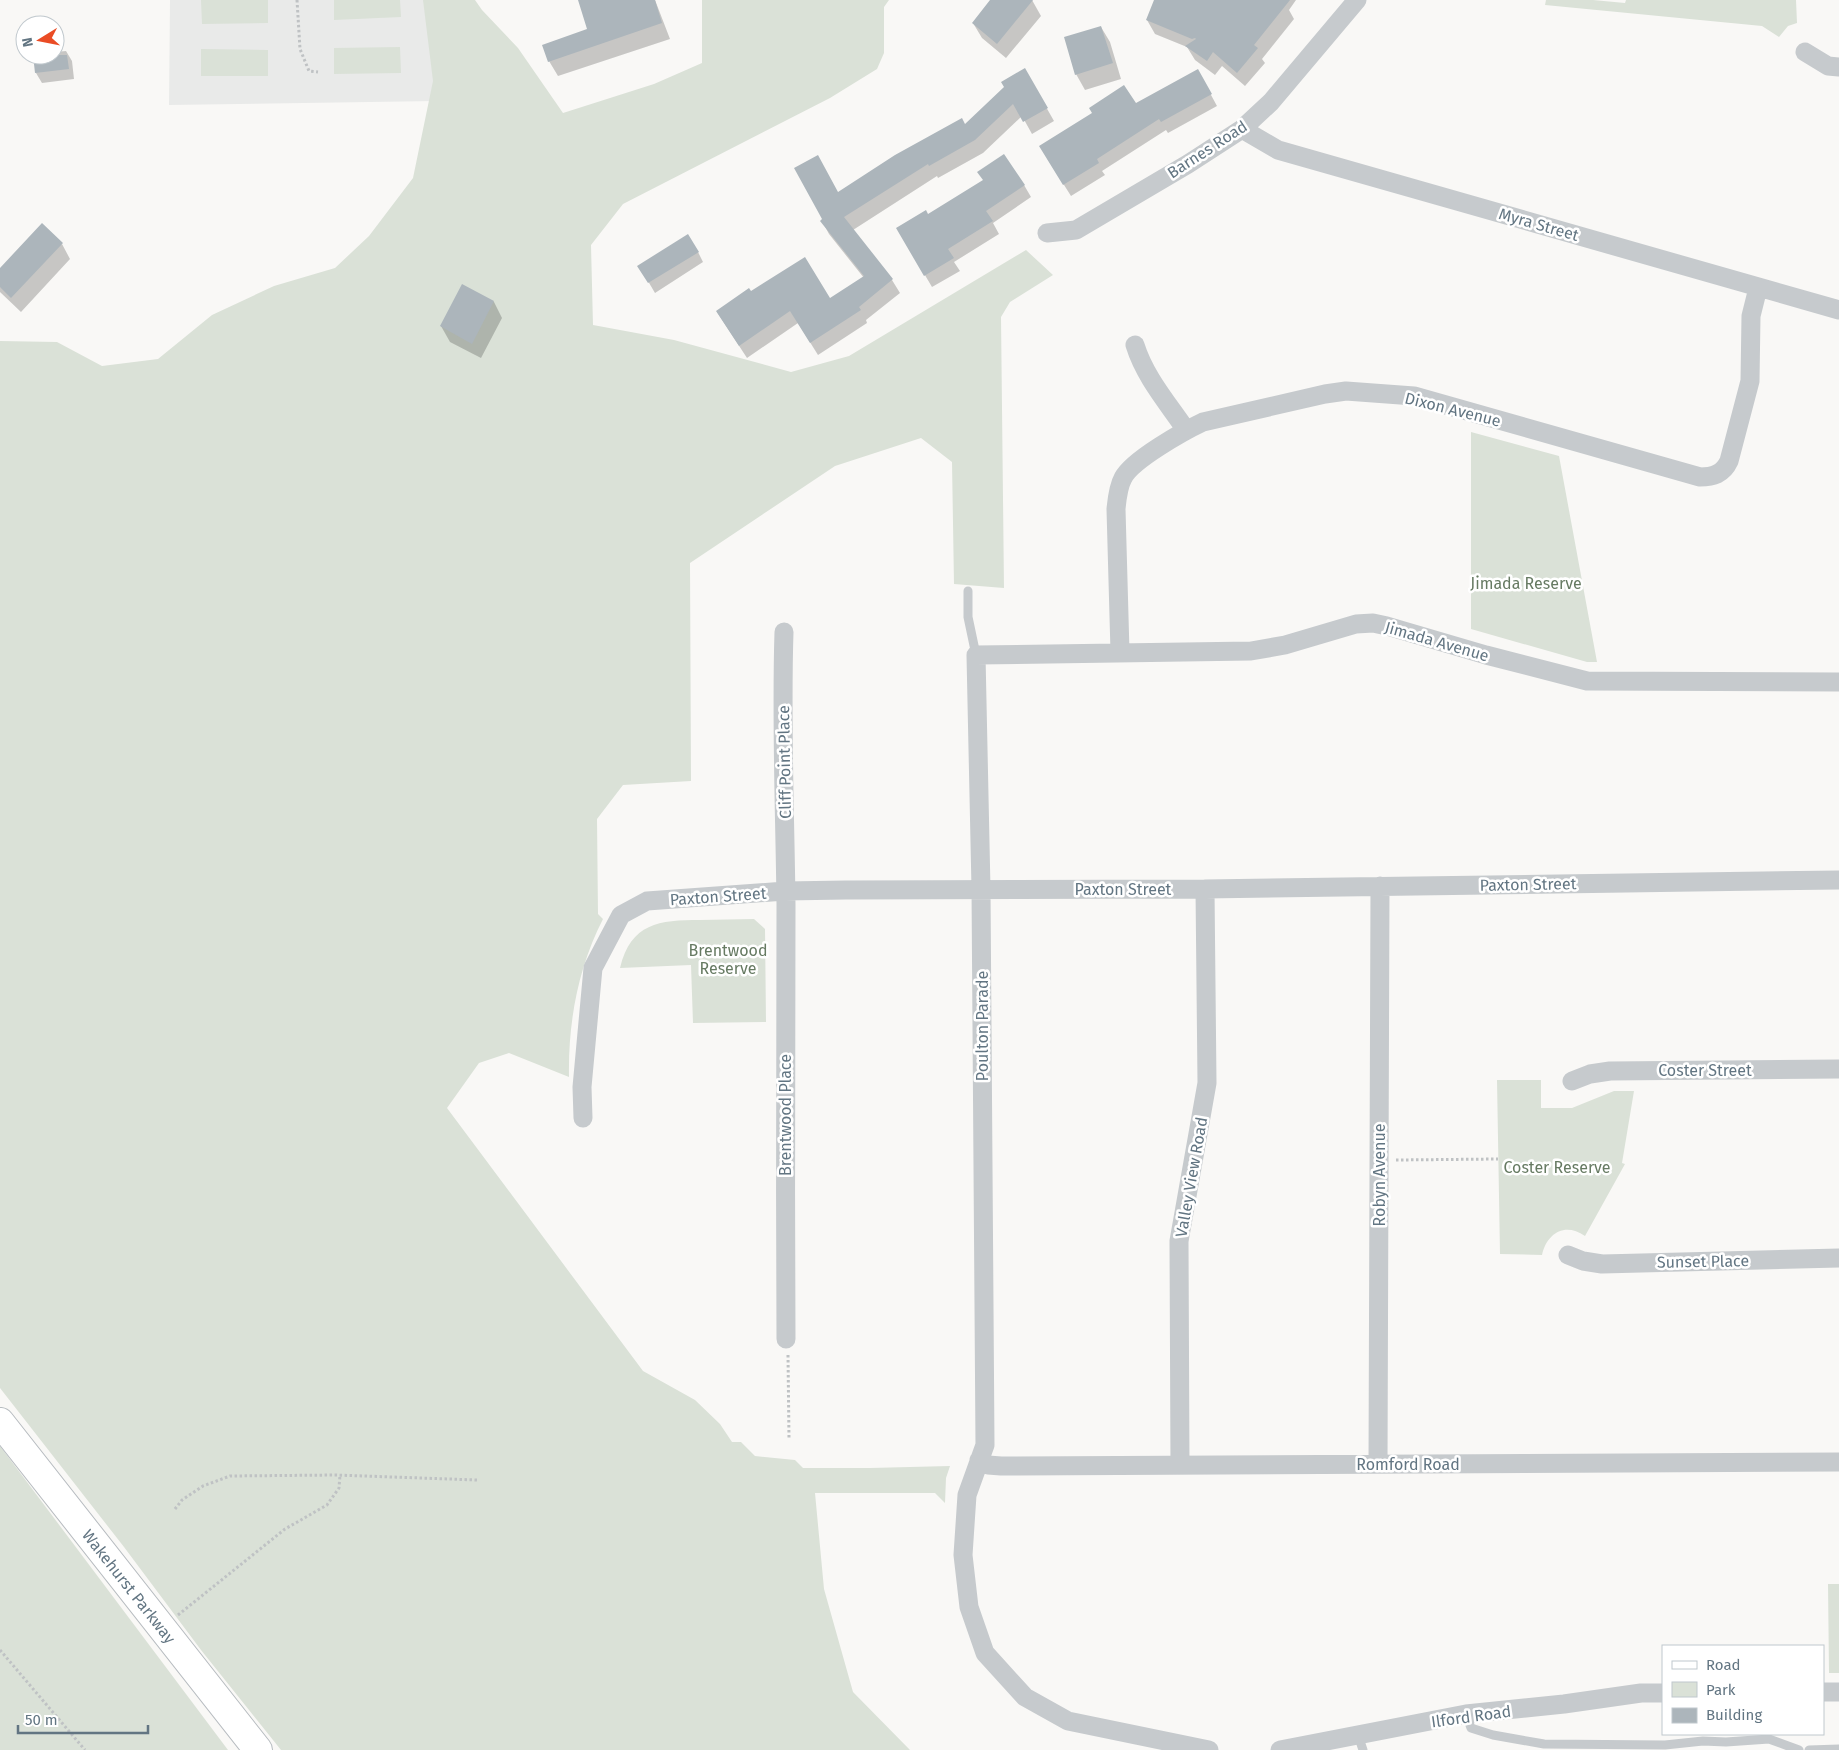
<svg xmlns="http://www.w3.org/2000/svg" width="1839" height="1750" font-family="'Fira Sans',sans-serif">
	<style>
		.built { fill: #e9eae9 }
		.green { fill: #dae1d7 }
		.shadow { fill: #0003 }
		.building { fill: #acb5bb }
		.lines { fill: none; stroke-linecap: round; stroke-linejoin: round }
		.primary-casing { stroke: #b7bcc0; stroke-width: 30 }
		.path { stroke: #bfc2c4; stroke-width: 3; stroke-dasharray: 2.5 2.5; stroke-linecap: butt }
		.lane { stroke: #c6cacd; stroke-width: 9 }
		.street { stroke: #c6cacd; stroke-width: 19 }
		.primary { stroke: #fff; stroke-width: 28 }
		.labels { text-anchor: middle; stroke-width: 5; stroke-linejoin: round; paint-order: stroke }
		.street-label { font-size: 16px; fill: #627582; stroke: #fff }
		.park-label { font-size: 16px; fill: #667a62; stroke: #fff }
	</style>
	<rect width="100%" height="100%" fill="#f9f8f6"/>
	<path class="built" d="M170,0H434L436,101L169,105Z"/>
	<path class="green" d="M201,0H268V23L202,24Z
		M334,0H400L401,17L334,20Z
		M423,0H475L482,10L518,48L563,113L654,84L702,63V0H889L884,7V53L877,69L830,98L623,204L591,245L593,325L674,340L791,372L849,356L1026,250L1053,275L1010,302L1001,317L1004,588L954,584L952,462L921,438L835,466L690,563L691,781L623,785L597,819L598,914L603,919C578,968 568,1022 569,1077L509,1053L479,1063L447,1108L643,1371L695,1400L720,1424L732,1442H741L755,1456L795,1460L803,1468H870L950,1466L946,1478L945,1503L935,1493H815L824,1589L853,1692L910,1750H281L201,1650L124,1547L0,1388V341L57,342L102,366L158,359L212,315L274,286L335,268L369,236L413,178L433,81Z
		M1546,0H1593L1625,3L1626,0H1796L1797,23L1788,26L1779,37L1762,26L1545,5Z
		M400,47L401,73L334,74V48Z
		M201,49L268,50V76H201Z
		M1471,432L1559,456L1597,662H1587L1471,629Z
		M754,919L765,929L766,1022L693,1023L691,965L620,968C631,923 659,920 700,920C718,920 736,919 754,919Z
		M1497,1080H1541V1108H1572L1614,1091H1634L1622,1163L1625,1164L1585,1236C1565,1222 1547,1233 1542,1255L1500,1254Z
		M0,1446L228,1750H0Z
		M1828,1584H1839V1673H1829Z"/>
	<path class="shadow" d="M579,0H655L670,39L558,76L549,61L589,30Z
		M992,0H1032L1041,16L1006,58L982,38L973,23Z
		M1155,0H1296L1289,10L1294,19L1262,59L1265,63L1245,86L1222,66L1215,75L1195,60L1187,47L1155,34L1147,20Z
		M1101,27L1110,42L1121,79L1085,90L1076,74Z
		M66,51L72,61L74,79L42,83L36,73L34,55H55V52Z
		M1025,70L1054,121L1032,134L1022,116L983,153L938,178L937,176L853,230L892,280L900,293L866,320L867,323L818,355L798,323L747,358L717,312L750,292L829,300L864,278L829,234L822,221L838,193L965,126Z
		M1198,71L1217,106L1168,133L1166,130L1102,171L1105,175L1071,196L1047,158L1136,105Z
		M1024,185L1031,197L993,223L999,234L954,262L960,271L932,287L897,228L928,216Z
		M62,244L70,259L21,312L0,292V270Z
		M698,252L703,262L655,293L645,276Z
		M462,286L494,302L502,318L481,358L450,342L441,326Z"/>
	<path class="building" d="M578,0H655L662,23L548,62L542,45L587,29Z
		M990,0H1033L997,44L972,23Z
		M1154,0H1290L1254,45L1258,48L1237,73L1213,52L1207,61L1185,46L1196,39L1195,38L1192,39L1146,20Z
		M1101,26L1113,63L1075,75L1064,37Z
		M33,55H67L69,69L35,73Z
		M1025,68L1048,108L1023,122L1013,104L975,140L929,166L928,164L844,217L893,279L859,307L861,310L810,343L790,311L739,346L716,311L749,288L751,291L805,257L830,298L864,276L820,221L822,219L794,168L818,155L838,192L895,155L962,118L965,124L1004,87L1001,82Z
		M1198,69L1212,94L1161,122L1159,119L1097,159L1099,163L1063,185L1039,146L1092,113L1089,108L1124,85L1136,103Z
		M1004,154L1025,185L986,211L993,221L948,249L954,258L924,276L896,228L926,210L928,214L983,180L977,172Z
		M42,223L63,243L11,298L0,287V268Z
		M688,234L699,252L648,283L637,266Z
		M462,284L494,301L472,344L440,326Z"/>
	<g class="lines">
		<g class="primary-casing">
			<g id="primary">
				<path id="s1" d="M0,1422L258,1750"/>
			</g>
		</g>
		<path class="path" d="M297,0L300,49L309,71L318,72
			M1396,1160L1498,1159
			M788,1355L789,1439
			M175,1509L182,1500L203,1486L230,1476L336,1475L477,1480
			M178,1615L285,1529L327,1505L339,1488L340,1475
			M0,1650L85,1750"/>
		<path class="lane" d="M968,591V617L976,655
			M1466,1714L1471,1728L1493,1735L1544,1744L1665,1745L1703,1741L1726,1742L1769,1739L1799,1750
			M1358,1735L1363,1750
			M1809,1750L1839,1749"/>
		<path class="street" d="M1805,52L1828,66L1839,67
			M1242,129L1278,150L1839,310
			M1047,233L1076,230L1188,164L1242,129L1271,102L1357,0
			M1135,345C1145,377 1167,402 1186,430
			M784,632C781,723 785,814 786,904C786,1050 785,1194 786,1339
			M1120,652L1116,509C1117,499 1118,487 1123,478C1132,460 1184,431 1203,422L1325,394L1346,391L1414,396L1700,477C1713,477 1723,474 1729,461L1750,381L1751,316L1758,288
			M1572,1081L1590,1074L1610,1071L1839,1069
			M583,1118L582,1087L593,968L621,915L647,901L785,891L846,890L1205,889L1839,880
			M1568,1255L1583,1261L1602,1264L1839,1258
			M979,1460L988,1465L1001,1466L1839,1462
			M1378,1464L1380,886
			M1180,1465L1179,1241L1207,1083L1205,889
			M1823,1692H1839
			M1209,1750L1068,1721L1025,1697L985,1653L969,1607L963,1555L967,1495L985,1445L981,889L976,655L1251,651L1285,645L1356,624L1373,623L1387,626L1486,655L1587,681L1839,682
			M1280,1750L1466,1714L1564,1704L1641,1693H1663"/>
		<use href="#primary" class="primary"/>
	</g>
	<g class="labels">
		<g class="street-label">
			<text transform="translate(1207 149) rotate(-33)" y="6">Barnes Road</text>
			<text transform="translate(1539 224) rotate(16)" y="6">Myra Street</text>
			<text transform="translate(1453 409) rotate(14)" y="6">Dixon Avenue</text>
			<text transform="translate(1437 641) rotate(16)" y="6">Jimada Avenue</text>
			<text transform="translate(784 762) rotate(-91)" y="6">Cliff Point Place</text>
			<text transform="translate(1528 884) rotate(-1)" y="6">Paxton Street</text>
			<text x="1123" y="895">Paxton Street</text>
			<text transform="translate(718 896) rotate(-4)" y="6">Paxton Street</text>
			<text transform="translate(982 1026) rotate(-90)" y="6">Poulton Parade</text>
			<text x="1705" y="1076">Coster Street</text>
			<text transform="translate(785 1115) rotate(-90)" y="6">Brentwood Place</text>
			<text transform="translate(1379 1175) rotate(-90)" y="6">Robyn Avenue</text>
			<text transform="translate(1191 1177) rotate(-80)" y="6">Valley View Road</text>
			<text transform="translate(1703 1261) rotate(-1)" y="6">Sunset Place</text>
			<text x="1408" y="1470">Romford Road</text>
			<text dy="6" stroke="none"><textPath href="#s1" startOffset="209">Wakehurst Parkway</textPath></text>
			<text transform="translate(1471 1716) rotate(-8)" y="6">Ilford Road</text>
		</g>
		<g class="park-label">
			<text x="1526" y="589">Jimada Reserve</text>
			<text x="728" y="956">Brentwood<tspan x="728" dy="18">Reserve</tspan></text>
			<text x="1557" y="1173">Coster Reserve</text>
		</g>
	</g>
	<rect x="1662" y="1645" width="162" height="90" fill="#ffffff" stroke="#c0c8cd"/>
	<rect x="1672" y="1661" width="25" height="8" fill="#ffffff" stroke="#c0c8cd"/>
	<text x="1706" y="1670" font-size="15" fill="#627582">Road</text>
	<rect x="1672" y="1682" width="25" height="15" fill="#dae1d7" stroke="#c0c8cd"/>
	<text x="1706" y="1695" font-size="15" fill="#627582">Park</text>
	<rect x="1672" y="1708" width="25" height="15" fill="#acb5bb" stroke="#c0c8cd"/>
	<text x="1706" y="1720" font-size="15" fill="#627582">Building</text>
	<g transform="translate(40 40) rotate(260)"><circle r="24" fill="#ffffff" stroke="#c0c8cd"/>
	<path d="M0-4L9 19L0 12L-9 19Z" fill="#ea4c25"/>
	<text y="-8" font-size="14" font-weight="bold" text-anchor="middle" fill="#627582">N</text>
	</g>
	<path d="M18 1725v8h130v-8" fill="none" stroke="#627582" stroke-width="2.5"/>
	<text x="25" y="1725" font-size="15" fill="#627582" stroke="#ffffff" stroke-width="4" paint-order="stroke">50 m</text>
</svg>
